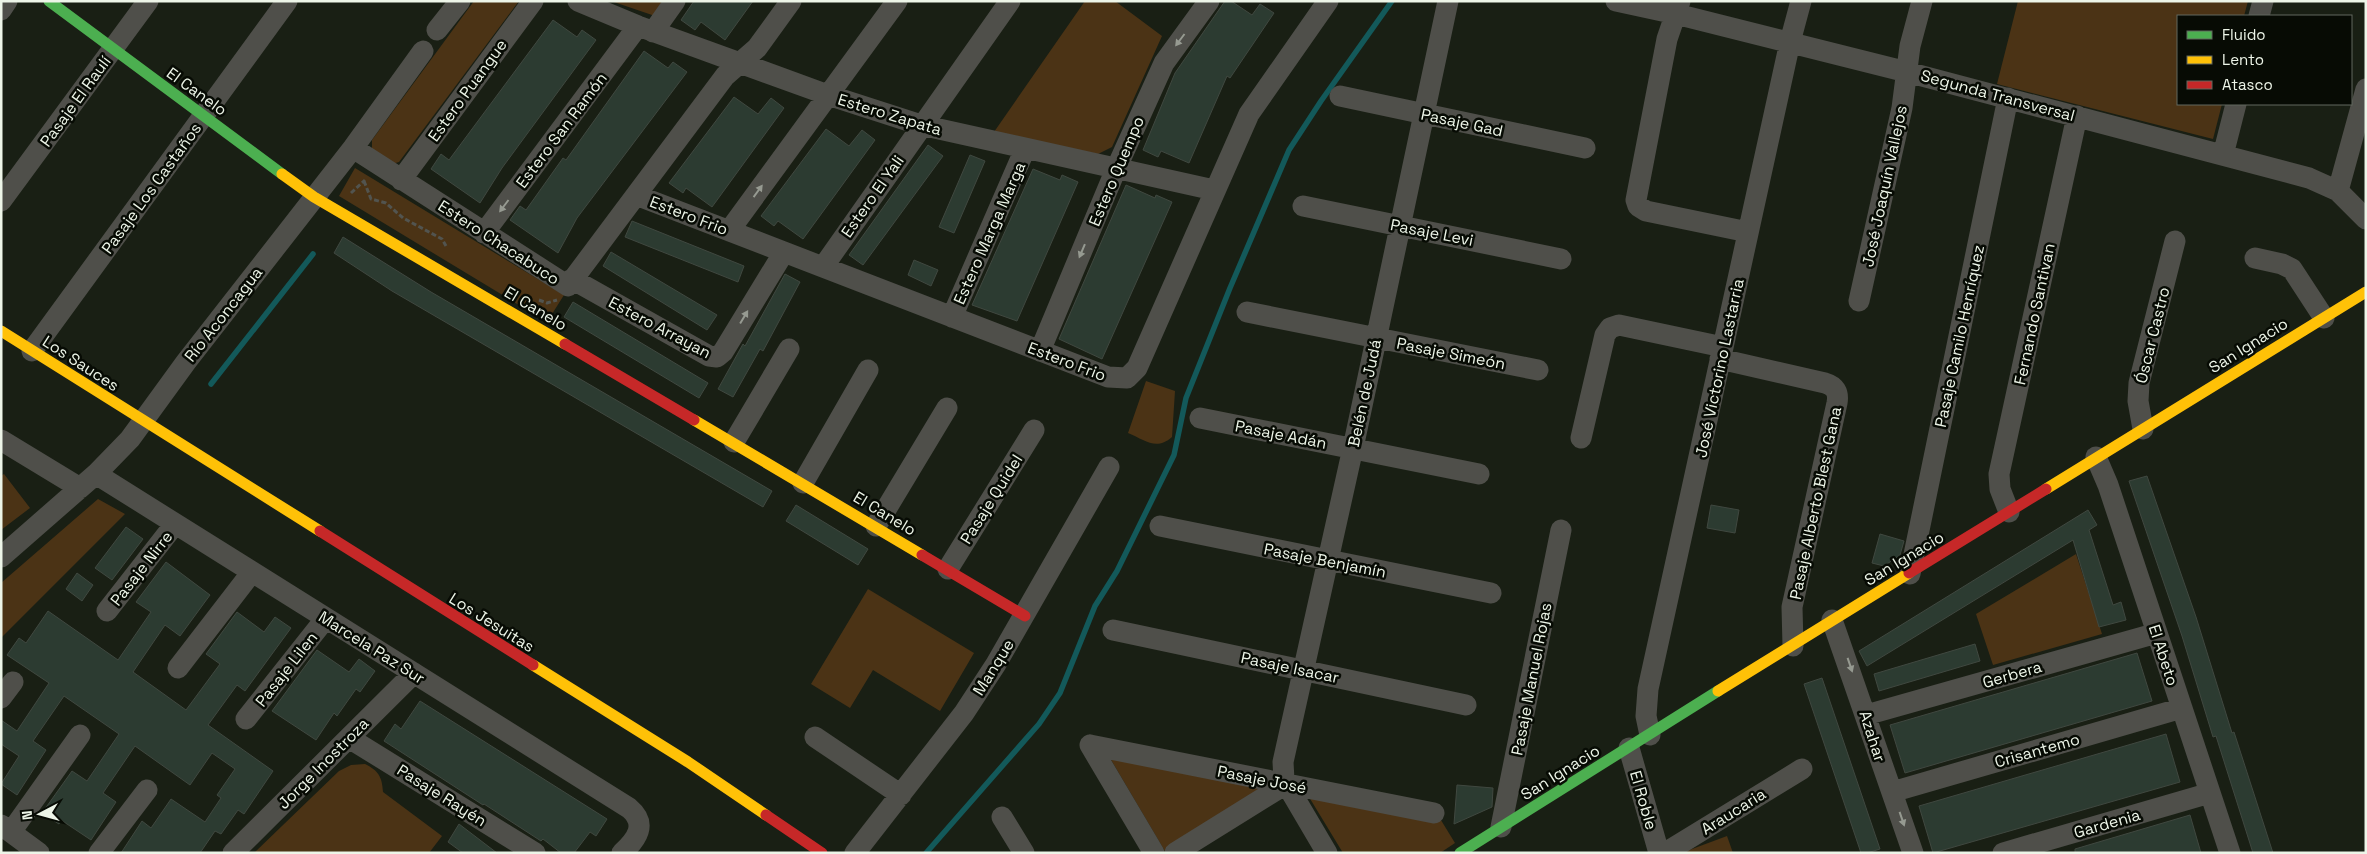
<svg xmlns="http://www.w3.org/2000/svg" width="2367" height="854" font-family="'Space Grotesk',sans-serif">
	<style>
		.green { fill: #4b3315 }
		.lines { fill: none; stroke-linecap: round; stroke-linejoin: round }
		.stream { stroke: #13595a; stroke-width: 5.5 }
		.building { fill: #2c3b31; stroke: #404840 }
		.path { stroke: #52544f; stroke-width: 3; stroke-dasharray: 5 2.5; stroke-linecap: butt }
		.street { stroke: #4f4f4a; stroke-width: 21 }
		.fast { stroke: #4caf50; stroke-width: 11 }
		.slow { stroke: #ffc107; stroke-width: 11 }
		.jam { stroke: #c62828; stroke-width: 11 }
		.oneway { fill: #969a91 }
		.labels { text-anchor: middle; stroke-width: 5; stroke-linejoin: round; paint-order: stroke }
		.street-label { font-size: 16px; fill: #edf5e8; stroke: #070b04 }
	</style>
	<rect width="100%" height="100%" fill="#191f14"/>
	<path class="green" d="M474,1H519L399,162L392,164L372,150V140Z
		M611,1H662L655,16Z
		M1085,1H1115L1162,36L1112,147L1098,154L994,132Z
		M2018,1H2248L2244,16H2178V104H2222L2213,139L1997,84Z
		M355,168L564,295L547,322L339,196Z
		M1146,381L1175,391L1172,437C1156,451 1145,440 1128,433Z
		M4,474L30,508L1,530V476Z
		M98,499L125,514L1,638V583Z
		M2076,554L2102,634L1993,665L1976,614Z
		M868,589L974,653L940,711L873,670L850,708L811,684Z
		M1107,753L1272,791L1166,853Z
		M365,764C379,771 382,777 383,792L442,836L429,853H254L339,771L351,765Z
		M1309,797L1436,812L1455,843L1440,853H1343Z
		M1727,836L1733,853H1684V852Z"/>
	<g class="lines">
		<path class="stream" d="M211,384L313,254
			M926,853L1039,724L1060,693L1095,606L1117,571L1174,455L1186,398L1230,288L1289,150L1321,101L1392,1"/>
	</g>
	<path class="building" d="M694,1H753L725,40L701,22L695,30L681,20Z
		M1225,1H1231L1252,15L1260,4L1274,13L1230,78L1227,76L1189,163L1161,151L1158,157L1143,150L1175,73Z
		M553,20L577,37L582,30L596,40L502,168L480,203L431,169L441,154L449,160Z
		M644,51L668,68L673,62L687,72L577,218L558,253L510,220L520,206L526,210L563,158L566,160Z
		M734,97L758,114L771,98L784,108L712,207L686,188L683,193L669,183Z
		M826,129L849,146L862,130L875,140L803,239L778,221L774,226L761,216Z
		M928,145L943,156L863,265L849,255Z
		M970,155L985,161L954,233L939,227Z
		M1033,169L1060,180L1062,175L1078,182L1017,321L972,305Z
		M1126,185L1155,198L1156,195L1172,202L1102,359L1059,339Z
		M632,221L744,266L738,282L625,237Z
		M343,237L431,292L772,491L763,507L392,291L334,253Z
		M611,252L717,315L707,330L603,266Z
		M914,260L938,270L931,286L908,275Z
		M785,274L800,282L763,351L760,349L733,397L718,389L743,344L745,346Z
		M573,302L708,383L699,398L564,317Z
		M2147,476L2196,617L2232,733L2234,732L2273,853H2253L2216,736L2213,737L2182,636L2129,481Z
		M796,505L868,549L858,565L786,521Z
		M1711,505L1739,510L1735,533L1707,528Z
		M2088,510L2097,525L2089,530L2113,605L2121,602L2126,620L2099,627L2073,540L1867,666L1859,651Z
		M126,527L143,539L112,580L95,568Z
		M1880,534L1904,541L1900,555L1884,566L1872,563Z
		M166,562L210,595L180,636L165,625L133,672L186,710L220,664L206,654L237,612L264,632L275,617L291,628L245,691L237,685L208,725L273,771L244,814L238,810L221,834L215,831L200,853H121L142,821L151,828L171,799L205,822L221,798L217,795L235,769L212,753L190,785L135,746L103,793L116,802L91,840L61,820L59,824L42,813L72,771L87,781L119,734L64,696L33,741L46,750L17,795L1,784L19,756L1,744V720L17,731L49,683L7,655L19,638L26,643L48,611L118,660L151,612L136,602Z
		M77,573L93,585L82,601L66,589Z
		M1975,644L1980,661L1879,691L1874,674Z
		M317,650L349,672L359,659L375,671L360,692L356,689L337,716L334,713L316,740L272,711Z
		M2137,653L2152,701L1905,773L1890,725Z
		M1822,678L1880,849L1867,853H1861L1804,684Z
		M420,701L607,819L596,836L590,832L574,853H561L543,839L541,841L484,804L483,805L384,741L395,724L401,729Z
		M2166,734L2180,782L1933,853L1919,806Z
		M1457,785L1493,788L1492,807L1454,824Z
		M2190,815L2201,853H2075V849Z
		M459,824L497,853H463L448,842Z"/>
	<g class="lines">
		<path class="path" d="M364,181L371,199L386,203L403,218L442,239L446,246
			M351,193L365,180
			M539,300L547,303L557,300"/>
		<path class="street" d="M578,1L638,26L828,95L921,125L1214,190
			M1616,1L1676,14L1907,72L2309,178L2338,191L2366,219
			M1680,1L1667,39L1636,200L1638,206L1646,211L1748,232
			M1,10L7,1
			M2259,16L2263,1
			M437,30L460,1
			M653,32L675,1
			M1340,96L1585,148
			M353,148L568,286L725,76L757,48L791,1
			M2223,155L2236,104
			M401,180L533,1
			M2338,191L2366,89
			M636,195L1108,377L1127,378L1137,368L1249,114L1328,1
			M1,201L148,1
			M1303,206L1561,259
			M729,231L897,1
			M484,233L638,26
			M2255,258L2282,264L2292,269L2324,318
			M823,267L1010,1
			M572,279L709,356L717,357L723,352L784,252
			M1859,301L1902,108L1910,46L1922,1
			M1247,312L1538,370
			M952,317L1025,149
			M32,351L287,1
			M1040,351L1116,169L1164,63L1209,1
			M1720,359L1825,383C1835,386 1839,392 1837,403L1792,607L1793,646
			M1200,418L1479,474
			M2143,429L2138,401L2139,383L2175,241
			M1581,438L1605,335L1610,328L1619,325L1723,347
			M1,440L80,488
			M734,442L789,349
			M2096,457L2108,485L2230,853
			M96,474L629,808C648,824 637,839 622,853
			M803,483L868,370
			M2009,512L2000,489L1999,474L2077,116
			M876,526L947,408
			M1160,526L1491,593
			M1,557L96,474L130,439L186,362L353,148L423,51
			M948,569L1034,430
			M1910,574L2008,98
			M107,611L175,524
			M1832,620L1913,853
			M1113,630L1466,705
			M178,668L252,572
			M1,698L13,682
			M1866,715L2157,633
			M246,719L326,618
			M1650,735L1646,716L1648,689L1790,42L1801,1
			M815,737L901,795
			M349,738L535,853
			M1090,745L1434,813
			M1090,745L1154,853
			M1629,748L1659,853
			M1892,792L2182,708
			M1002,817L1024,853
			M1,825L39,853
			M1501,827L1561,530
			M11,832L80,735
			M99,853L147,790
			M233,853L414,673
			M855,853L964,713L996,664L1109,467
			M1175,853L1286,784
			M1327,853L1284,780L1283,762L1353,448L1448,1
			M1665,853L1802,769
			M2003,853L2210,793"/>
		<path class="fast" d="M49,1L282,174
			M1460,853L1718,691"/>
		<path class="slow" d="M282,174L314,197L565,344
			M1,331L320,531
			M694,420L922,555
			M2046,489L2366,292
			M533,665L688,762L766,815
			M1718,691L1909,573"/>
		<path class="jam" d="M565,344L694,420
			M320,531L533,665
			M922,555L1025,616
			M1909,573L2046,489
			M766,815L822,853"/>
	</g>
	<defs><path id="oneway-solid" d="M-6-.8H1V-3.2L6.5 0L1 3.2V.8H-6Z" transform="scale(1.25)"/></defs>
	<g class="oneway">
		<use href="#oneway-solid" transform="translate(1180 40) rotate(127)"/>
		<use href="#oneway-solid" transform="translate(758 191) rotate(-54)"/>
		<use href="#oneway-solid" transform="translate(504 206) rotate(127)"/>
		<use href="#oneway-solid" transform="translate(1082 251) rotate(113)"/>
		<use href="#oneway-solid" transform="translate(744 317) rotate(-59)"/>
		<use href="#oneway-solid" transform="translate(1850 665) rotate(71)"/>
		<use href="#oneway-solid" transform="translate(1902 819) rotate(71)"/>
	</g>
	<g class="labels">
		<g class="street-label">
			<text transform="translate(467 90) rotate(-54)" y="6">Estero Puangue</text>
			<text transform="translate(197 91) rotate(36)" y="6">El Canelo</text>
			<text transform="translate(1998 95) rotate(15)" y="6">Segunda Transversal</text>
			<text transform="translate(75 101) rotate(-54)" y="6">Pasaje El Raulí</text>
			<text transform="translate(890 114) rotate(17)" y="6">Estero Zapata</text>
			<text transform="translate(1462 122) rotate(12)" y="6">Pasaje Gad</text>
			<text transform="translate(561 130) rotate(-53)" y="6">Estero San Ramón</text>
			<text transform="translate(1116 171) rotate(-67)" y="6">Estero Quempo</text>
			<text transform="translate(1884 186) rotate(-78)" y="6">José Joaquín Vallejos</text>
			<text transform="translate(151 188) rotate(-54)" y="6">Pasaje Los Castaños</text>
			<text transform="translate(872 196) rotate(-55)" y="6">Estero El Yali</text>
			<text transform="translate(689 215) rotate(21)" y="6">Estero Frio</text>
			<text transform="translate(1432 232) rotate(11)" y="6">Pasaje Levi</text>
			<text transform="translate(989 233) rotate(-66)" y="6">Estero Marga Marga</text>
			<text transform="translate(499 242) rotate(33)" y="6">Estero Chacabuco</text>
			<text transform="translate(536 308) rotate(31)" y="6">El Canelo</text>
			<text transform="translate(223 314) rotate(-52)" y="6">Río Aconcagua</text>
			<text transform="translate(2034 314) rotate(-78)" y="6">Fernando Santivan</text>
			<text transform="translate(660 327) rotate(28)" y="6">Estero Arrayan</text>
			<text transform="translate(2152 335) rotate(-76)" y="6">Óscar Castro</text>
			<text transform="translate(1959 336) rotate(-78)" y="6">Pasaje Camilo Henríquez</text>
			<text transform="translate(2248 345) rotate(-32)" y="6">San Ignacio</text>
			<text transform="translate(1451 353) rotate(11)" y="6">Pasaje Simeón</text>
			<text transform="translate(1067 361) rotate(21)" y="6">Estero Frio</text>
			<text transform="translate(81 363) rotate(33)" y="6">Los Sauces</text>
			<text transform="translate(1719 368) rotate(-78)" y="6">José Victorino Lastarria</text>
			<text transform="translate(1364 393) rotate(-78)" y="6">Belén de Judá</text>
			<text transform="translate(1281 434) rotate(11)" y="6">Pasaje Adán</text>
			<text transform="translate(991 499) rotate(-58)" y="6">Pasaje Quidel</text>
			<text transform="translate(1815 503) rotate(-78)" y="6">Pasaje Alberto Blest Gana</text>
			<text transform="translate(885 513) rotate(31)" y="6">El Canelo</text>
			<text transform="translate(1904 558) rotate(-31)" y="6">San Ignacio</text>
			<text transform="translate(1325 560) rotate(11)" y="6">Pasaje Benjamín</text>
			<text transform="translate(141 568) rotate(-52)" y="6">Pasaje Nirre</text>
			<text transform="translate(492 622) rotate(32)" y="6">Los Jesuitas</text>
			<text transform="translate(372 647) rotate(32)" y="6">Marcela Paz Sur</text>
			<text transform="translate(2164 655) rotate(72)" y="6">El Abeto</text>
			<text transform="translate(993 667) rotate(-58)" y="6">Manque</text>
			<text transform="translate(1290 667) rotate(12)" y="6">Pasaje Isacar</text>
			<text transform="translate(286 669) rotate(-52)" y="6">Pasaje Lilen</text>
			<text transform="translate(2012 674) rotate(-16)" y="6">Gerbera</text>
			<text transform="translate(1531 679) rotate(-79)" y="6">Pasaje Manuel Rojas</text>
			<text transform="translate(1873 736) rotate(72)" y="6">Azahar</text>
			<text transform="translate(2037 750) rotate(-16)" y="6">Crisantemo</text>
			<text transform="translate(323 763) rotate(-45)" y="6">Jorge Inostroza</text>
			<text transform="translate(1560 772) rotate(-32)" y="6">San Ignacio</text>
			<text transform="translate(1262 779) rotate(11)" y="6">Pasaje José</text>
			<text transform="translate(442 795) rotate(32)" y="6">Pasaje Rayén</text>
			<text transform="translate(1644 800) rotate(74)" y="6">El Roble</text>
			<text transform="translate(1733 811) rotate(-32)" y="6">Araucaria</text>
			<text transform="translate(2107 823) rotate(-16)" y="6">Gardenia</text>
		</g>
	</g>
	<rect width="2367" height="854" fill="none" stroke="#edf5e8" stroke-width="5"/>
	<rect x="2177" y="15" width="175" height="90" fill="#070b04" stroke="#63695f"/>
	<rect x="2187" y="31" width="25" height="8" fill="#4caf50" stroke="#63695f"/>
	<text x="2222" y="40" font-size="15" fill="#edf5e8">Fluido</text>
	<rect x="2187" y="56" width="25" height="8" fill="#ffc107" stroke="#63695f"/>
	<text x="2222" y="65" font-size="15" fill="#edf5e8">Lento</text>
	<rect x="2187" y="81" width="25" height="8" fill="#c62828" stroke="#63695f"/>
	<text x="2222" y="90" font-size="15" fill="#edf5e8">Atasco</text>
	<g transform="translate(40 814) rotate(264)" stroke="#070b04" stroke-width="4" paint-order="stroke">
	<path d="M0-4L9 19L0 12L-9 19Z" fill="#edf5e8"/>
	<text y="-8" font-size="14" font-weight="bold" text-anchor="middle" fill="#edf5e8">N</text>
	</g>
</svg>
